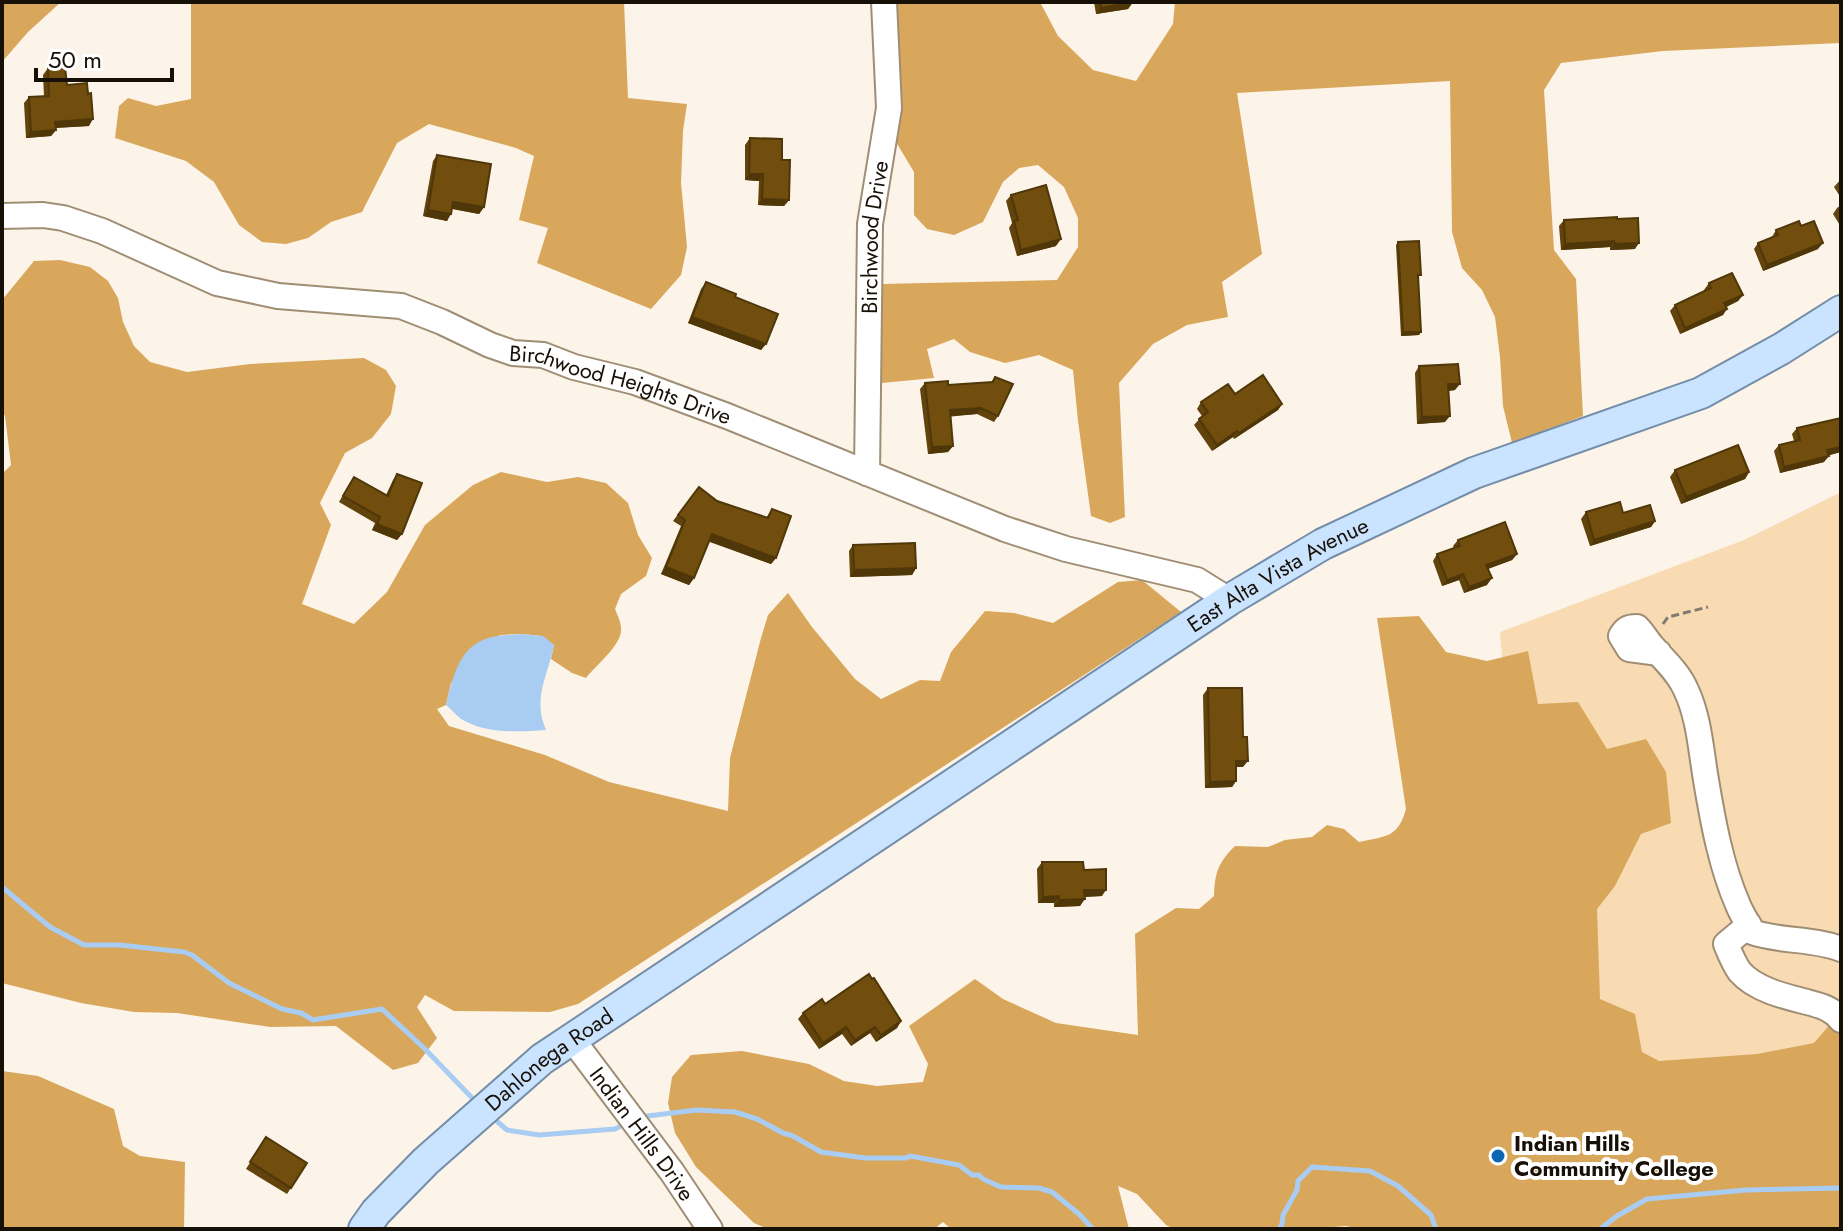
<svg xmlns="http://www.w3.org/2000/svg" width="1843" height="1231" font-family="Jost,sans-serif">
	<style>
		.green { fill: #f8dbb3 }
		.forest { fill: #d9a75b }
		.water { fill: #a9ccf3 }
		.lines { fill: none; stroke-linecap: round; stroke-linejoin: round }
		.stream { stroke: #a9ccf3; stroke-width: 5 }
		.minor-casing { stroke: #a08e74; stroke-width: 28 }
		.major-casing { stroke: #748da8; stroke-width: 34 }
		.path { stroke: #817a70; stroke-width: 3; stroke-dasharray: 8 4; stroke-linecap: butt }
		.minor { stroke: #fff; stroke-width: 24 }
		.major { stroke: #cae3fe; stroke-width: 30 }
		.wall { fill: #61430b }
		.shaded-wall { fill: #4f3709 }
		.building { fill: #714e0d; stroke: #4f3709; stroke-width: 2 }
		.poi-dot { fill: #0b67b4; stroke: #fff; stroke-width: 3 }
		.labels { text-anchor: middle; stroke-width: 8; stroke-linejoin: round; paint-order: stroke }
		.street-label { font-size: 22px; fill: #171007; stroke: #fff }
		.poi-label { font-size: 22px; font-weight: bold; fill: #171007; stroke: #fff; text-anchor: start }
	</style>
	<rect width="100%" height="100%" fill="#fcf4e9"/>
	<path class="green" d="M1841,492V1114L1540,1134L1500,632L1744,540Z"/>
	<path class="forest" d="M2,2H61L28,32L2,62Z
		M191,2H624L628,98L687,104L683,131L681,183L687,247L681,275L651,309L537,263L548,228L519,220L534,156L516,148L429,124L397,143L362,212L331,222L308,238L286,244L262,242L239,225L214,182L186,161L115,138L119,106L128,98L156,106L191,99Z
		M895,2H1040L1058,36L1093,70L1136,81L1173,24L1175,2H1841V43L1663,51L1561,63L1544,90L1554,250L1576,279L1583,416L1512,443L1503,406L1500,357L1495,317L1482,290L1462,268L1452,232L1450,81L1237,93L1262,254L1222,282L1228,317L1187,325L1153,344L1119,383L1125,517L1110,523L1091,516L1078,421L1073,370L1039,355L1005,363L970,352L954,339L927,349L934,378L882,383L881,284L1057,280L1078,247V218L1064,187L1038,165L1019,168L1003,182L983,222L954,235L927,229L914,215V172L896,142L899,110Z
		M60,260L90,267L108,281L118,298L123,322L134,346L150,362L187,372L250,364L364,358L386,370L396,386L391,414L372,438L345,453L320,503L331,525L302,604L354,624L387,592L425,525L473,485L501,472L547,482L578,477L606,483L628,503L638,535L652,558L646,576L621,594L615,609C617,614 621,622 621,628C623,644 596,665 586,678L572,673L551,659L554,645L542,636L521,634L500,635L451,683L446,705L437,709L449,726L545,755L609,782L728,811L730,758L761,638L768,615L788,593L812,627L855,679L881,699L920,680L940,681L951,652L985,611L1014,613L1053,623L1118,582L1142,580L1181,612L578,1004L550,1012L454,1011L425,995L417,1007L437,1038L418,1063L393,1070L336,1026L270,1027L177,1013L134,1012L81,1003L2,983V474L11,465L5,416L2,410V300L34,261Z
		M1419,616L1446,652L1487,661L1528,651L1538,704L1578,702L1607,749L1646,739L1666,772L1671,823L1641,834L1615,886L1597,909L1600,999L1635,1014L1642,1052L1659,1061L1757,1054L1814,1043L1832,1022L1841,1033V1229H1358L1346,1226L1310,1229H1174L1166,1225L1137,1194L1118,1186L1129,1229H951L943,1222L934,1229H768L754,1223L696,1167L675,1133L668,1103L672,1077L691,1055L742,1051L809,1064L844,1081L877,1086L923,1082L928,1064L909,1026L975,979L1003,999L1056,1023L1138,1035L1135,934L1176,908L1199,909L1214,896C1215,872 1218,863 1235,846L1268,847L1285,840L1312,837L1327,825L1344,829L1359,842C1386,836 1398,838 1406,809L1377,618Z
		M2,1071L38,1076L114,1109L123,1146L140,1156L185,1162L184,1229H2Z"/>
	<path class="water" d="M521,634L543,636L554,645C548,676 532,698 546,730C517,732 486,734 461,719C456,715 451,709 446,705C452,681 458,650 483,640C494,635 509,635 521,634Z"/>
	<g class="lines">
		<path class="stream" d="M2,887L50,927L84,945H120L184,952L192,955L229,983L282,1009L301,1013L313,1020L382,1009L425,1049L476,1102
			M492,1117L507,1130L539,1135L615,1129L627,1123
			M639,1117L697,1110L735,1112L757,1119L783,1133L793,1136L821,1152L865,1158H906L910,1156L959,1165L972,1175H979L983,1179L1001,1187L1039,1188L1052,1192L1079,1214L1093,1229
			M1279,1229L1282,1224L1283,1215L1297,1190L1298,1181L1312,1167L1370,1171L1398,1186L1431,1215L1436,1229
			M1600,1229L1617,1216L1647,1199L1746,1190L1841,1188"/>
		<g class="minor-casing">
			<g id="minor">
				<path id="s1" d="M2,216L43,215L63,218L102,231L217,283L278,296L401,306L442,322L490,345L513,353L543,355L574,367L635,382L727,416L1005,529L1066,549L1197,580L1229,600"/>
				<path id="s2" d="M867,473L870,224L889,108L884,2"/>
				<path d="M1659,653L1629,649L1621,636C1625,629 1628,627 1637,627C1643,633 1647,640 1652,646C1664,660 1679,673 1686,690C1699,717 1701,751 1706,780C1713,822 1721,866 1738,905C1742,915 1748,923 1752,932C1781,942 1813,938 1841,949"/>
				<path d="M1749,925L1726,944C1730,954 1734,964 1740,972C1755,989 1783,996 1803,1001C1818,1005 1831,1007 1841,1020"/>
				<path id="s3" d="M572,1039L672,1172L710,1229"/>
			</g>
		</g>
		<g class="major-casing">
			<g id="major">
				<path id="s4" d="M364,1229L376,1212L426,1161L542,1059L1229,600L1323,544L1474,473L1701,393L1781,349L1841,311"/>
			</g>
		</g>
		<path class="path" d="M1663,624L1668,617L1708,607"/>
		<use href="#minor" class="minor"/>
		<use href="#major" class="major"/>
	</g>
	<path class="wall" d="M1094,2H1133L1128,9L1096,14Z
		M48,68L67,85L89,126L56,128V130L51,136L26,138L24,103L29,97L44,96L43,75Z
		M750,138L782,160L789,200L784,206L758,205L759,181L745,180V145Z
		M437,155L484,207L479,214L452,209L447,221L423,216L433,161Z
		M1841,179V198L1834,187Z
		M1011,195L1056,246L1017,256L1009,228L1012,223L1006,201Z
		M1841,205V227L1833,214L1837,208Z
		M1617,219L1635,249L1610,250V247L1561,250L1559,226L1564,220Z
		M1801,226L1818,249L1763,271L1754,249L1758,243L1772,237L1776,230Z
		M1398,242L1418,278L1421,332L1419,335L1401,336L1396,245Z
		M706,282L735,297L766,344L761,350L688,323L701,289Z
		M1709,283L1743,295L1738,301L1726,307L1723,315L1680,334L1670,311L1675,305L1705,291L1704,290Z
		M1419,366L1455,390L1449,391L1445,422L1417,424L1415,373Z
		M995,377L998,416L994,422L977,414L950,416L953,446L948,452L928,454L920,389L925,383L948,385L991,382Z
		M1235,394L1282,404L1278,410L1234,439L1233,437L1212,451L1194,425L1202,416L1197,409L1201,402Z
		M1841,418V452L1828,455L1824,462L1780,473L1774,451L1779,445L1794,441L1792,434L1797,428Z
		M1675,470L1749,472L1745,479L1681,504L1670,477Z
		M397,474L402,534L397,540L372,530L375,523L339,502L350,483L386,495L393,480Z
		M699,487L717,501L766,518L772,509L776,558L771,564L709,541L694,578L689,585L661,574L681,526L673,521Z
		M1586,512L1655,521L1651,527L1590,546L1581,519Z
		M1458,540L1517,554L1512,560L1488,569L1487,585L1464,593L1459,580L1442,586L1433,561L1437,554L1454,548L1453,546Z
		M853,545L916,568L912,575L850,577L849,551Z
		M1208,688L1243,767H1236V781L1232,787L1205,788L1203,695Z
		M1042,862L1084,870L1102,896L1084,897L1080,906L1054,907V903H1038L1037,869Z
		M825,1004L901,1021L897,1028L876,1042L870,1033L851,1046L842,1034L819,1049L798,1019L803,1013Z
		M266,1137L307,1163L287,1194L246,1169Z"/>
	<path class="shaded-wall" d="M1133,2L1128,9L1096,14L1101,8Z
		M93,119L89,126L51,128L55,122Z
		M56,130L51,136L26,138L31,132Z
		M749,174H763L759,181L745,180Z
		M762,199L789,200L784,206L758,205Z
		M453,202L484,207L479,214L449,208Z
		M428,210L451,214L447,221L423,216Z
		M1061,239L1056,246L1017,256L1021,250Z
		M1614,241L1610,247L1561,250L1565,244Z
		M1639,243L1635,249L1610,250L1615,244Z
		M1823,243L1818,249L1763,271L1767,265Z
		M1743,295L1738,301L1720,310L1724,303Z
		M1727,309L1723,315L1680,334L1685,328Z
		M692,317L766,344L761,350L688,323Z
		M1403,332H1421L1419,335L1401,336Z
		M1448,384H1460L1455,390L1444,391Z
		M1282,404L1278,410L1234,439L1239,433Z
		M981,408L977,414L946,417L950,410Z
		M1450,416L1445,422L1417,424L1422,417Z
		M1237,431L1233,437L1212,451L1217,445Z
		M953,446L948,452L928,454L932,447Z
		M1841,447V452L1823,457L1827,450Z
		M1829,456L1824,462L1780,473L1784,467Z
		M1749,472L1745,479L1681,504L1686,497Z
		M1655,521L1651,527L1590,546L1594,540Z
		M377,524L402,534L397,540L372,530Z
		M712,534L776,558L771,564L707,541Z
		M1517,554L1512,560L1482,571L1486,565Z
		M666,567L694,578L689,585L661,574Z
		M916,568L912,575L850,577L854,570Z
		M1463,574L1459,580L1442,586L1447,580Z
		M1492,578L1487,585L1464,593L1469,587Z
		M1236,761H1248L1243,767H1231Z
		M1236,781L1232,787L1205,788L1210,782Z
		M1084,890H1106L1102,896L1080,897Z
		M1059,896L1054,903H1038L1043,897Z
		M1085,899L1080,906L1054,907L1059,900Z
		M901,1021L897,1028L876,1042L881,1035Z
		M846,1027L842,1034L819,1049L823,1043Z
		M875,1027L870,1033L851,1046L855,1040Z"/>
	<path class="building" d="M1100,2H1133L1101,8Z
		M65,67L67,85L87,83L88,94L91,93L93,119L55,122L56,130L31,132L29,97L49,96L48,68Z
		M750,138L782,139V160H790L789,200L762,199L763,174H749Z
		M437,155L491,164L484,207L453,202L451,214L428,210Z
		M1046,185L1061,239L1021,250L1014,221L1018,220L1011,195Z
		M1617,217V219L1638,218L1639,243L1615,244L1614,241L1565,244L1564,220Z
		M1799,221L1801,226L1814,221L1823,243L1767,265L1758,243L1778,235L1776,230Z
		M1419,241L1421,275H1418L1421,332H1403L1398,242Z
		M1732,273L1743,295L1724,303L1727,309L1685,328L1675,305L1711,288L1709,283Z
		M706,282L736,294L735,297L778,314L766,344L692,317Z
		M1458,364L1460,384H1448L1450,416L1422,417L1419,366Z
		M1263,375L1282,404L1239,433L1237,431L1217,445L1199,419L1208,412L1201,402L1228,384L1235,394Z
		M995,377L1013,384L998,416L981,408L950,410L953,446L932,447L925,383L948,381V385L993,382Z
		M1841,418V447L1827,450L1829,456L1784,467L1779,445L1800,440L1797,428Z
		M1738,445L1749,472L1686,497L1675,470Z
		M397,474L422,483L402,534L377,524L380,517L343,496L354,477L388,496Z
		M699,487L717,501L768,518L772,509L791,516L776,558L712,534L694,578L666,567L685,520L678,515Z
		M1620,502L1623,513L1650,505L1655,521L1594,540L1586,512Z
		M1505,522L1517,554L1486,565L1492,578L1469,587L1463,574L1447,580L1437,554L1460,546L1458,540Z
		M915,543L916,568L854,570L853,545Z
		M1208,688H1242L1243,737H1247L1248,761H1236V781L1210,782Z
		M1042,862H1083L1084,870L1106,869V890H1084L1085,899L1059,900V896L1043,897Z
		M869,974L872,979L874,978L901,1021L881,1035L875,1027L855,1040L846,1027L823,1043L803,1013L822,999L825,1004Z
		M266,1137L307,1163L291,1188L250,1162Z"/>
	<circle class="poi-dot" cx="1498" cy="1156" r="8"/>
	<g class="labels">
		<g class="street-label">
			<text dy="8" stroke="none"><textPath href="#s2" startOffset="236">Birchwood Drive</textPath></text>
			<text dy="8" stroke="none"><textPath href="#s1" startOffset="648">Birchwood Heights Drive</textPath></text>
			<text dy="8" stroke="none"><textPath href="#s4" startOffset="1128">East Alta Vista Avenue</textPath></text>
			<text dy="8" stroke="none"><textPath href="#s4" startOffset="252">Dahlonega Road</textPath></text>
			<text dy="8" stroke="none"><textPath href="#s3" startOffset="118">Indian Hills Drive</textPath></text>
		</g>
		<g class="poi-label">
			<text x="1514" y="1151">Indian Hills<tspan x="1514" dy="25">Community College</tspan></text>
		</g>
	</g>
	<rect width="1843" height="1231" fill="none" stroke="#171007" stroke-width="8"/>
	<path d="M36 68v12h136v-12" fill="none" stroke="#171007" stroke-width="4"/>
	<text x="48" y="68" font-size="24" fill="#171007" stroke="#ffffff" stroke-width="6" paint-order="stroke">50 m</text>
</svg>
